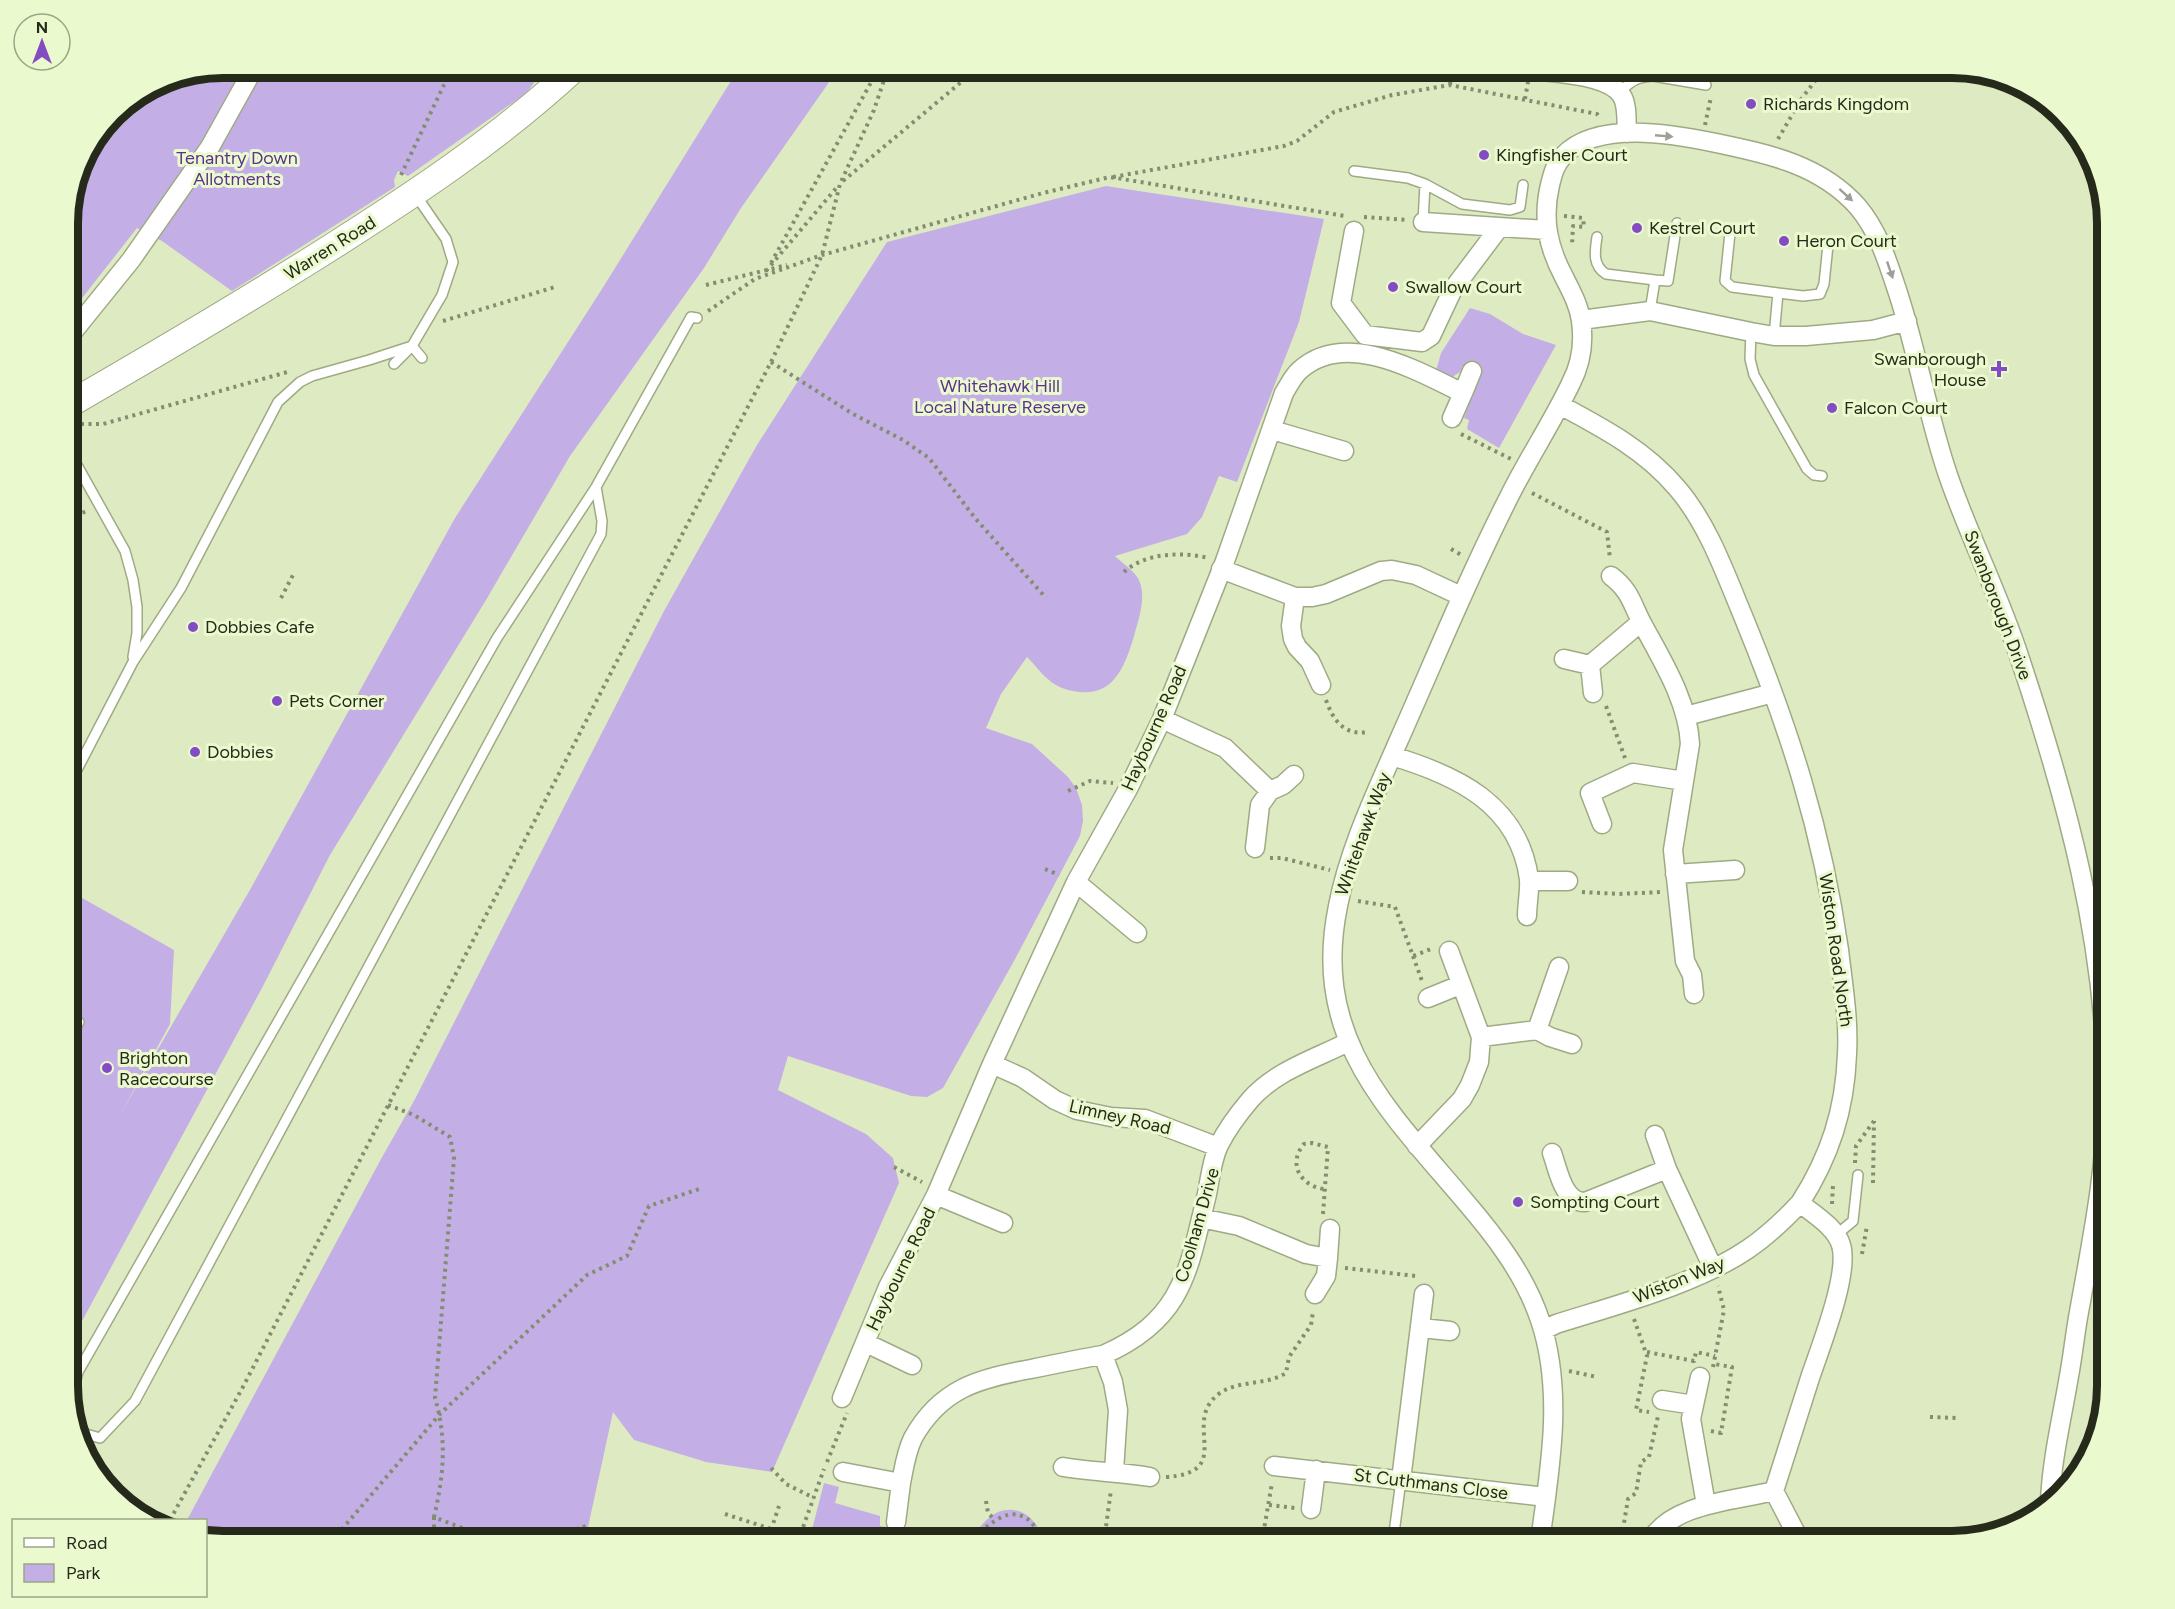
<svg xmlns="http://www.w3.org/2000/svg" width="2175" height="1609" font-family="Figtree,sans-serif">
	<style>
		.green { fill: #c3afe5 }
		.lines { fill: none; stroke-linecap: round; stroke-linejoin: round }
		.lane-casing { stroke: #9eaa84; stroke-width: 12 }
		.street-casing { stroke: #9eaa84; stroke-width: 21 }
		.secondary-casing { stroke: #9eaa84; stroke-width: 28 }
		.path { stroke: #838d70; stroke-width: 4; stroke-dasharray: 3 4.5; stroke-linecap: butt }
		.lane { stroke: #fff; stroke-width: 9 }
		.street { stroke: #fff; stroke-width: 18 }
		.secondary { stroke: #fff; stroke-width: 26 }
		.oneway { fill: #9d9f98 }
		.poi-dot { fill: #834cc3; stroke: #ebf9cf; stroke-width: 2 }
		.labels { text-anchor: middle; stroke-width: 6; stroke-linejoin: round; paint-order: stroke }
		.poi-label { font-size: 18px; fill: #252a1a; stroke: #ebf9cf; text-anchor: start }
		.park-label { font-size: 18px; fill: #5c338b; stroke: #ebf9cf }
		.street-label { font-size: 18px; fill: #252a1a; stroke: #ebf9cf }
		.rim { fill: none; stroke: #252a1a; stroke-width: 8 }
	</style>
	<rect width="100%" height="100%" fill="#deebc2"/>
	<path class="green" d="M223,68H555L545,77L540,75L527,92L518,99L408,176L398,171L394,180L395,187L232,291L162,241L137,228L68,316V213L84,154L120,106L164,79Z
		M739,68H839L741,208L704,268L570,456L486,600L330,855L262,988L68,1347V890L174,950L170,1024L121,1113L251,888L455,518L602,289Z
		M1106,186L1324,219L1299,322L1237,482L1219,476L1202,517L1187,534L1115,556C1124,565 1138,572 1141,586C1145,602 1138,621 1134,636C1125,666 1114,696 1079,692C1071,691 1063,689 1056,685C1045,679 1036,666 1027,657L1001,694L986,728L1032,744L1068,777L1076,788L1082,805L1083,821L1080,836L1014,961L943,1088L927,1097L911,1096L788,1056L778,1090L866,1134L893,1158L899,1183L772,1472L706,1462L634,1440L613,1412L585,1541H223L206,1539V1520H187L381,1159L415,1099L664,611L757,445L887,242Z
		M1470,308L1490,314L1523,334L1556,345L1499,448L1467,429L1469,420L1464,418L1480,370L1465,364L1460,372L1451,378L1435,374L1441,353Z
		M824,1483L839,1487L835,1503L880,1516V1526C903,1530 936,1537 958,1537C978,1537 981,1521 996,1513C1019,1502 1038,1520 1044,1541H809Z"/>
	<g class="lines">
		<g class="lane-casing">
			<path id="lane" d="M1619,92C1632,81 1636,77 1653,76L1706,85
				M1354,171L1408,178L1425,184L1423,222
				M1425,184L1462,204L1510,210L1520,207L1523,185
				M1730,233L1725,281L1732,287L1778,293L1774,336
				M1597,237C1595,251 1592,265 1606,274L1655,280
				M1778,293L1803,296L1820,294L1824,284L1828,245
				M1650,311L1655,280L1668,281L1677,223
				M1751,332L1750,359L1754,375L1807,469L1814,475L1822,476
				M412,346L422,358
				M394,364L412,346L442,295L453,262L446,239L415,194
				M68,449L125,551L133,580L137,607V633L133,657
				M68,787L133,662L181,588L278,402L300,382L312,376L369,360L412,346
				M68,1040L79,1022
				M1836,1235L1853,1221L1858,1175
				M74,1415L73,1391L78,1372L497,638L596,487L691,317L697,318
				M79,1432L100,1438L135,1401L601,534L602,521L596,487
				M1393,1541L1401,1480"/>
		</g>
		<g class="street-casing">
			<path id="street" d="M1535,68L1543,71C1564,74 1610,76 1622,96C1628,106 1626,122 1627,133
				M1423,222L1546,230
				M1354,231L1341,303L1365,335L1422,342L1431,336L1453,289L1499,228
				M1581,320L1650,311L1751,332L1774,336H1806L1873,330L1907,321
				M68,338L131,260L210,147L254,68
				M1463,393L1472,371
				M1560,405C1603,428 1645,450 1677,488C1708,524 1725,573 1743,616C1789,728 1822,830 1839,950C1843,985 1849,1019 1847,1054C1845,1110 1830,1156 1800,1203C1813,1214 1836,1227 1841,1245C1850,1273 1820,1348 1810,1378C1798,1416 1786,1454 1774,1491L1800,1541
				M1272,430L1344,451
				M1221,569L1295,597H1312L1326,594L1381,571L1392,570L1416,575L1461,596
				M1611,576C1631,591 1632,605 1643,625C1663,662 1688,702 1690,744L1673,850L1685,961L1692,975L1694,994
				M1295,597L1291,626L1293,639L1297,647L1310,661L1321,685
				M1564,659L1590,665L1641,622
				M1590,665L1593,693
				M1686,716L1773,693
				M1162,719L1225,748L1270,791L1260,805L1255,848
				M1392,756C1456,775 1519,804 1529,879C1530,890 1527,904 1527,916
				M1270,791L1283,785L1294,775
				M1602,824L1590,793L1633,773L1684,781
				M1675,874L1735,870
				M1529,881H1568
				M1076,882L1137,933
				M1428,998L1460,985
				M1537,1030L1559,967
				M1481,1037L1537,1030L1550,1037L1572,1044
				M992,1064L1023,1078L1055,1100L1077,1110L1111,1117L1145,1119L1218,1147
				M1655,1135L1667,1169
				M1417,1146L1462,1099L1470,1085L1479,1062L1481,1037L1449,951
				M1552,1153C1558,1169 1563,1203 1585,1202L1667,1169L1713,1268
				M936,1195L1003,1223
				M1201,1218L1239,1226L1306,1254L1328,1258L1326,1276L1315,1294
				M1328,1258L1330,1229
				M1421,1328L1450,1331
				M1544,1330L1556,1324C1616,1305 1697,1284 1748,1249C1767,1236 1784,1220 1800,1203
				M866,1343L912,1365
				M1103,1355L1113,1382L1118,1410L1114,1471
				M1700,1377L1691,1419L1706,1505
				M842,1398L888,1287L936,1195L992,1064L1076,882L1128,789L1162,719L1225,561L1284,393C1289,385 1293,376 1300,370C1346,329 1417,371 1463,393L1452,418
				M1662,1400L1694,1405
				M1274,1466L1546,1497
				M1063,1467C1092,1472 1121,1472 1150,1477
				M843,1472L901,1483C904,1468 906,1452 913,1438C940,1389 979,1378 1031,1369C1055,1364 1079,1359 1103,1355C1183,1320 1188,1272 1207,1194C1210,1179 1212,1159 1219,1145C1227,1129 1239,1113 1250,1100C1275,1071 1315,1059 1348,1042
				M1401,1480L1424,1294
				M1311,1509L1316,1470
				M896,1522L901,1483
				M1540,1541C1550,1469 1564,1391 1540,1320C1525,1275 1495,1236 1464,1200C1386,1108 1311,1037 1338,906C1349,849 1375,795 1398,742C1435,659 1469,575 1510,495C1529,457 1553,421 1571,383C1581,364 1584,342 1581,321C1579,305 1571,291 1564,277C1548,247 1542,219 1550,185C1553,173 1555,165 1563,156C1597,120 1673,134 1716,143C1769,154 1821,165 1858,207C1879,232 1888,263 1898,293C1918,354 1928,418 1949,478C1970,538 1999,595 2019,656C2067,800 2105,939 2107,1091C2107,1167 2092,1239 2079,1312C2075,1333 2073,1355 2069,1376C2062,1418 2052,1458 2050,1501
				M1650,1541C1672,1503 1734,1501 1774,1491"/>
		</g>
		<g class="secondary-casing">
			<path id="secondary" d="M68,405C153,356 238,306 322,253C412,196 497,140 575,68"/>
		</g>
		<path class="path" d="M1715,73L1747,78
			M1450,85L1452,68
			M1525,99L1528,82
			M1705,125L1711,97
			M1778,139L1802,98L1825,68
			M401,175L452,68
			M1113,177L1284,146L1297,141L1334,112L1392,95L1450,85L1597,114L1600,118
			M843,181L978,68
			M1564,216L1583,218L1584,227L1573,226L1572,246
			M1364,217L1408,220
			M771,263L879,68
			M766,271L838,186
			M706,285L787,265
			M708,311L755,279L822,255L1043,193L1110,177L1345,216
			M443,321L555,287
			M771,362L853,414L903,440L929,458L975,518L1046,598
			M81,424H103L291,371
			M1461,434L1511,459
			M1532,493L1607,532L1610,559
			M68,511L78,514L88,511
			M1451,549L1463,556
			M1124,572C1146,552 1182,552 1209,558
			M281,598L293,575
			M1326,700C1333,720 1344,736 1368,732
			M1606,706L1625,758
			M1068,791L1090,781L1113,783
			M1270,858H1282L1330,870
			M1045,869L1059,875
			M1582,892L1619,894L1661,892
			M1358,901L1395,907L1413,956L1431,949
			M1413,956L1422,981
			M388,1105L414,1115L450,1137L454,1158L435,1398C447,1439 444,1475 434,1517L485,1537L508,1541
			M1855,1163L1856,1146L1874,1121
			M894,1167L922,1182
			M1873,1183L1874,1121
			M1832,1204L1833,1185
			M1323,1214L1328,1147L1312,1143L1304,1144C1287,1164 1301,1186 1324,1189
			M1862,1254L1867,1226
			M1345,1268L1416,1276V1278
			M1634,1319L1647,1356L1636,1410L1649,1412
			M1647,1352L1694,1361L1696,1352L1715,1356
			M1713,1367L1724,1310L1718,1286
			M1569,1371L1597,1377
			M1930,1417L1958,1418
			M1711,1431L1721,1433L1732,1367L1714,1364
			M827,1462L847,1413
			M771,1468L786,1484L814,1498
			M1166,1477C1230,1473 1190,1432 1210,1403C1228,1377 1263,1388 1286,1373L1289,1357L1311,1325L1313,1312
			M986,1501L988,1513L995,1520
			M1269,1505L1295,1508
			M725,1514L808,1541
			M434,1517V1541
			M170,1520L244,1385L771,362L822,255L840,184L874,110L888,68
			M771,1530L779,1506
			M1560,1530L1575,1534
			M907,1533C925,1535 946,1542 963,1539C986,1534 1002,1504 1026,1518C1034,1523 1038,1532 1040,1541
			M686,1534L714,1541
			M1589,1536L1621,1541
			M332,1541L440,1414L587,1275L627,1256L649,1206L702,1188
			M540,1541L589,1525
			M798,1541L824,1469
			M827,1541C846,1540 864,1528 882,1530
			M1104,1541L1111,1490
			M1262,1541L1272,1483
			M1625,1541H1621L1628,1499L1636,1493L1641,1462L1649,1457L1658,1416"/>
		<use href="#lane" class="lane"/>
		<use href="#street" class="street"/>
		<use href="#secondary" class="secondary"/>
	</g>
	<defs><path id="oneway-solid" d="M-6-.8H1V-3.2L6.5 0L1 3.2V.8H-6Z" transform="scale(1.5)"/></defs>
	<g class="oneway">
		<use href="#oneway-solid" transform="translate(1664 136) rotate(5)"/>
		<use href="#oneway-solid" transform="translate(1846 195) rotate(42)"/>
		<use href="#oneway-solid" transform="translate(1890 270) rotate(71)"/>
	</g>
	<g class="poi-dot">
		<circle cx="1751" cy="104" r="6"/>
		<circle cx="1484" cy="155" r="6"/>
		<circle cx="1637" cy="228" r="6"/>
		<circle cx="1784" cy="241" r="6"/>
		<circle cx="1393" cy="287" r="6"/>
		<path d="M1996 360h6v6h6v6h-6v6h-6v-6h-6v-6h6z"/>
		<circle cx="1832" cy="408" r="6"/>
		<circle cx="193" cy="627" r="6"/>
		<circle cx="277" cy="701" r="6"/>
		<circle cx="195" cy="752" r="6"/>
		<circle cx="107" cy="1068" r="6"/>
		<circle cx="1518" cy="1202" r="6"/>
	</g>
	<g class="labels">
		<g class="poi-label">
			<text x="1763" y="110">Richards Kingdom</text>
			<text x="1496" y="161">Kingfisher Court</text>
			<text x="1649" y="234">Kestrel Court</text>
			<text x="1796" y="247">Heron Court</text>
			<text x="1405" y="293">Swallow Court</text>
			<text x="1986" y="365" text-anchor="end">Swanborough<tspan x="1986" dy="21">House</tspan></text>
			<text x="1844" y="414">Falcon Court</text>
			<text x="205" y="633">Dobbies Cafe</text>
			<text x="289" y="707">Pets Corner</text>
			<text x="207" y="758">Dobbies</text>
			<text x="119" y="1064">Brighton<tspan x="119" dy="21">Racecourse</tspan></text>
			<text x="1530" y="1208">Sompting Court</text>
		</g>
		<g class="park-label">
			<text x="237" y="164">Tenantry Down<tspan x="237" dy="21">Allotments</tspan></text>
			<text x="1000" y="392">Whitehawk Hill<tspan x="1000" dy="21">Local Nature Reserve</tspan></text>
		</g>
		<g class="street-label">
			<text transform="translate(330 248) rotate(-32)" y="6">Warren Road</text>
			<text transform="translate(1998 605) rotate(69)" y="6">Swanborough Drive</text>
			<text transform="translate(1154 728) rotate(-66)" y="6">Haybourne Road</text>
			<text transform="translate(1363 834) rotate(-70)" y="6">Whitehawk Way</text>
			<text transform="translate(1836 950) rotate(82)" y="6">Wiston Road North</text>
			<text transform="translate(1120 1117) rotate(13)" y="6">Limney Road</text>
			<text transform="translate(1197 1225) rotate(-74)" y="6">Coolham Drive</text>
			<text transform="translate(901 1269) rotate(-64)" y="6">Haybourne Road</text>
			<text transform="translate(1679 1280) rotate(-22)" y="6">Wiston Way</text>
			<text transform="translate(1431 1484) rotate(7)" y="6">St Cuthmans Close</text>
		</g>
	</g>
	<path d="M0 0H2175V1609H0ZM223 78H1952A145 145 0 0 1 2097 223V1386A145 145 0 0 1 1952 1531H223A145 145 0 0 1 78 1386V223A145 145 0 0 1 223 78Z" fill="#ebf9cf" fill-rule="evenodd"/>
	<path class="rim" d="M223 78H1952A145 145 0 0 1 2097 223V1386A145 145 0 0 1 1952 1531H223A145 145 0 0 1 78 1386V223A145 145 0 0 1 223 78Z"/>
	<rect x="12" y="1519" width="195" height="78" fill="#ebf9cf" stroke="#9ca687" stroke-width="1.5"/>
	<rect x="24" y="1538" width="30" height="9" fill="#ffffff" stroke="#9ca687" stroke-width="1.5"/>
	<text x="66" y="1549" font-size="18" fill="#252a1a">Road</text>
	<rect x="24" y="1564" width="30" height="18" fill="#c3afe5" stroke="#9ca687" stroke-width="1.5"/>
	<text x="66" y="1579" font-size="18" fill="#252a1a">Park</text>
	<g transform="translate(42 42)"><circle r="28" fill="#ebf9cf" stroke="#9ca687" stroke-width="1.5"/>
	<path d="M0-4.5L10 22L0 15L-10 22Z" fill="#834cc3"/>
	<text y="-9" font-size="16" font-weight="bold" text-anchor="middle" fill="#252a1a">N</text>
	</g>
</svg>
